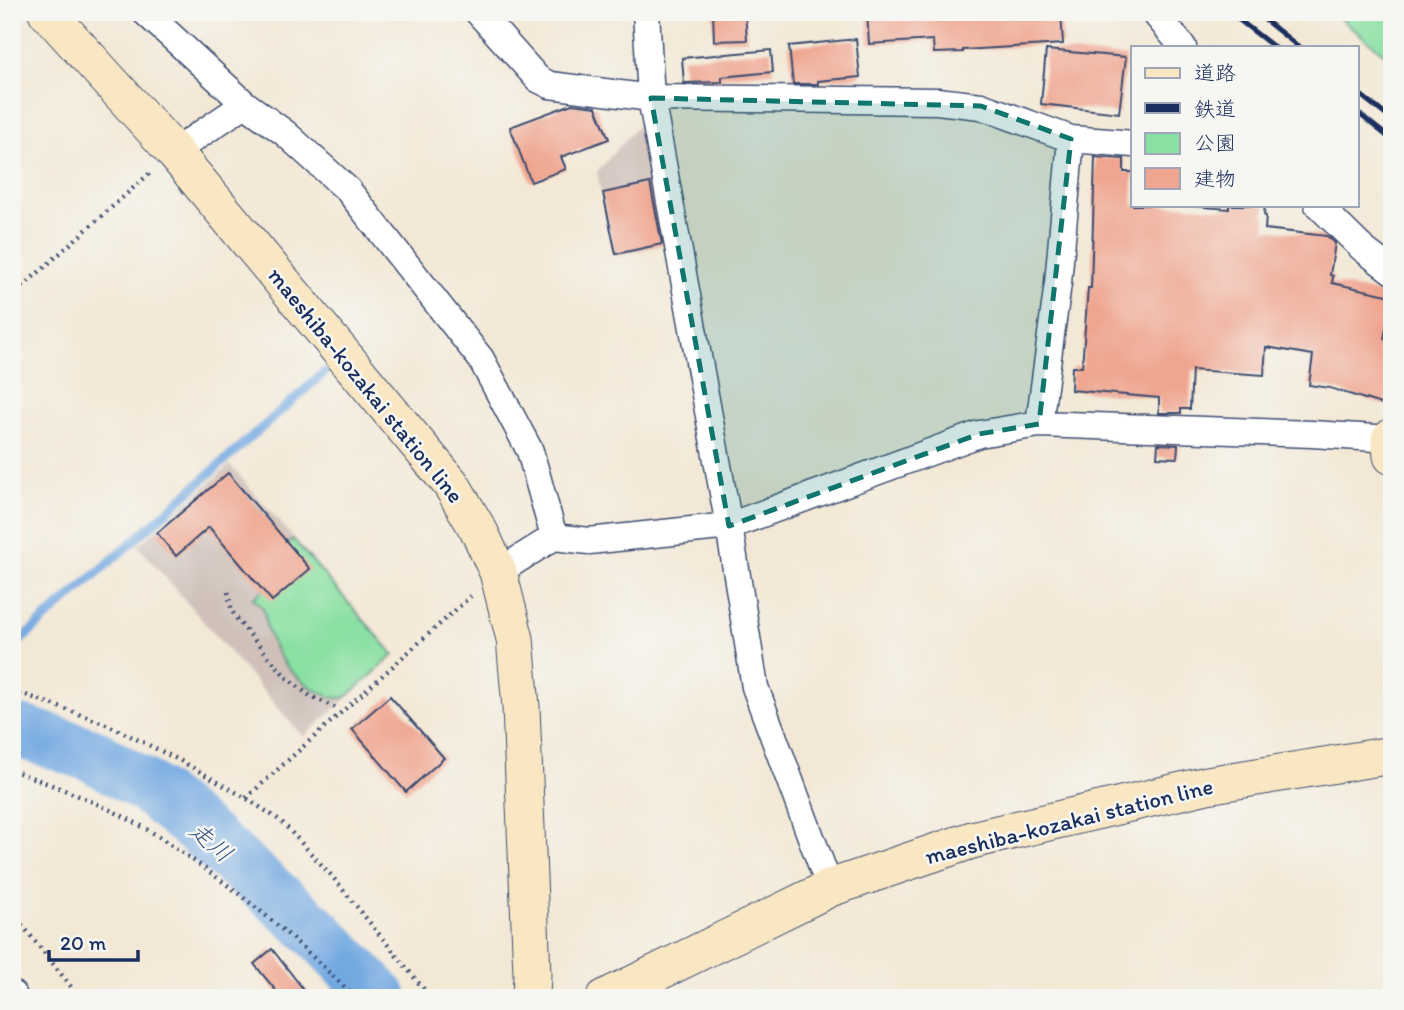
<svg xmlns="http://www.w3.org/2000/svg" width="1404" height="1010" font-family="Itim,'Klee One',sans-serif">
	<style>
		.industrial { fill: #cfc1ba }
		.green { fill: #8ae0a3; stroke: #528880; stroke-width: 2 }
		.lines { fill: none; stroke-linecap: round; stroke-linejoin: round }
		.stream { stroke: #73a9e1; stroke-width: 9 }
		.river { stroke: #73a9e1; stroke-width: 54 }
		.building { fill: #efa58f }
		.minor-casing { stroke: #3b4b70; stroke-width: 29 }
		.secondary-casing { stroke: #3b4b70; stroke-width: 39 }
		.path { stroke: #3b4b70; stroke-width: 4.5; stroke-dasharray: 2 5; stroke-linecap: butt }
		.minor { stroke: #fff; stroke-width: 26 }
		.secondary { stroke: #f9e7c3; stroke-width: 37 }
		.rail { stroke: #1b2f5e; stroke-width: 5 }
		.marked { fill: #0f766e; fill-opacity: 0.2; stroke: #0f766e; stroke-width: 5; stroke-dasharray: 14 9; stroke-linejoin: round }
		.labels { text-anchor: middle; stroke-width: 5; stroke-linejoin: round; paint-order: stroke }
		.street-label { font-size: 23px; fill: #1b2f5e; stroke: #f6f6f2 }
		.water-label { font-size: 24px; font-style: italic; fill: #355485; stroke: #f6f6f2 }
	</style>
	<rect width="100%" height="100%" fill="#f6f6f2"/>
	<filter id="ink" filterUnits="userSpaceOnUse"><feTurbulence type="fractalNoise" baseFrequency=".0143" numOctaves="2"/><feDisplacementMap in="SourceGraphic" scale="14" xChannelSelector="R" yChannelSelector="G"/><feConvolveMatrix kernelMatrix="1 2 1 2 8 2 1 2 1" color-interpolation-filters="sRGB"/></filter>
	<filter id="wash" filterUnits="userSpaceOnUse"><feTurbulence type="fractalNoise" baseFrequency=".00686" numOctaves="4" result="noise"/><feDisplacementMap in="SourceGraphic" scale="28" xChannelSelector="R" yChannelSelector="G"/><feGaussianBlur stdDeviation="1.57" result="paint"/><feColorMatrix in="noise" values="0 0 0 0 0 0 0 0 0 0 0 0 0 0 0 0 0 1.4 0 .05"/><feComposite in="paint" operator="in"/></filter>
	<g filter="url(#wash)">
		<rect width="100%" height="100%" fill="#f3e8d5"/>
		<path class="industrial" d="M641,122L666,244L614,257L597,172Z
			M230,465L395,655L303,737L138,546Z"/>
		<path class="green" d="M1332,12H1392V60Z
			M293,539L394,655L348,696C336,701 327,696 316,690C293,678 276,657 268,632C265,626 266,617 264,611C262,606 256,601 253,598L287,571L274,555Z"/>
		<g class="lines">
			<path class="stream" d="M12,648L325,372"/>
			<path class="river" d="M12,732L25,733L92,755L147,787L202,832L317,932L381,998"/>
		</g>
		<g id="blocks">
			<path class="building" d="M713,12H745L747,40L714,41Z
				M867,12H1061L1063,44L963,50V52L934,53L933,40L869,44Z
				M856,39L860,77L818,81V84H793L789,46Z
				M771,50L773,72L722,77V82L684,83L682,58Z
				M1046,50L1126,57L1119,113L1041,104Z
				M572,104L596,107L609,139L561,157L566,169L531,182L510,127Z
				M1095,157L1124,159V172H1133V205H1179L1229,209V205H1265L1264,215L1266,216L1265,229L1327,236L1335,243L1330,275L1333,276L1332,283L1392,296L1384,339L1392,342V382L1384,405L1330,388L1309,385L1313,355L1266,347L1264,375L1192,370L1190,409H1181V413H1159V398L1071,390L1072,367H1082L1088,288H1091Z
				M650,183L662,244L616,254L603,193Z
				M1158,444L1178,445L1177,458L1157,457Z
				M228,473L310,569L272,601L209,527L176,556L157,533Z
				M390,696L444,758L406,792L352,729Z
				M272,949L310,998H282L254,964Z"/>
		</g>
	</g>
	<g filter="url(#ink)">
		<use href="#blocks" fill-opacity="0" stroke="#3b4b70" stroke-width="2"/>
		<g class="lines">
			<g class="minor-casing">
				<path id="minor" d="M145,12L245,104
					M478,12L538,79L550,85L651,98L729,526L755,687L830,888
					M646,12L651,98L937,101L981,106L1071,139L1133,144
					M1154,12L1183,47
					M174,152L245,104L285,133L348,190L481,359L530,451L554,537
					M1318,205L1363,249L1392,271
					M1039,424L1058,283L1071,139
					M498,572L554,537L589,541L729,526L979,434L1039,424L1312,434L1392,439
					M12,994L15,998"/>
			</g>
			<g class="secondary-casing">
				<path id="secondary" d="M47,12L174,152L451,484L480,533L498,572L515,639L521,707L532,974L531,998
					M1392,437L1390,439L1392,456
					M605,998L830,888L972,840L1207,785L1392,755"/>
			</g>
			<path class="path" d="M12,296L150,173
				M228,592L232,611L239,622L286,677L310,696L336,708
				M12,695H26L106,724L179,760L246,798L281,821L331,875L431,998
				M12,770C60,788 109,806 153,833C168,842 182,853 197,863C254,903 306,948 355,998
				M246,798L471,596
				M12,927L19,921L80,998"/>
			<use href="#minor" class="minor"/>
			<use href="#secondary" class="secondary"/>
			<path class="rail" d="M1229,12L1274,47
				M1255,12L1299,47
				M1357,92L1392,120
				M1357,112L1392,140"/>
		</g>
	</g>
	<path class="marked" d="M651,98L981,106L1071,139L1039,424L979,434L729,526Z"/>
	<g class="labels">
		<g class="street-label">
			<text transform="translate(366 385) rotate(51)" y="8">maeshiba-kozakai station line</text>
			<text transform="translate(1069 821) rotate(-14)" y="8">maeshiba-kozakai station line</text>
		</g>
		<g class="water-label">
			<text transform="translate(211 842) rotate(40)" y="8">走川</text>
		</g>
	</g>
	<rect width="1404" height="1010" fill="none" stroke="#f6f6f2" stroke-width="42"/>
	<rect x="1131" y="46" width="228" height="161" fill="#f6f6f2" stroke="#9ea6b7" stroke-width="2"/>
	<rect x="1145" y="68" width="35" height="10" fill="#f9e7c3" stroke="#9ea6b7" stroke-width="2"/>
	<text x="1194" y="80" font-size="21" fill="#1b2f5e">道路</text>
	<rect x="1145" y="103" width="35" height="10" fill="#1b2f5e" stroke="#9ea6b7" stroke-width="2"/>
	<text x="1194" y="116" font-size="21" fill="#1b2f5e">鉄道</text>
	<rect x="1145" y="133" width="35" height="21" fill="#8ae0a3" stroke="#9ea6b7" stroke-width="2"/>
	<text x="1194" y="150" font-size="21" fill="#1b2f5e">公園</text>
	<rect x="1145" y="168" width="35" height="21" fill="#efa58f" stroke="#9ea6b7" stroke-width="2"/>
	<text x="1194" y="186" font-size="21" fill="#1b2f5e">建物</text>
	<path d="M49 950v10h89v-10" fill="none" stroke="#1b2f5e" stroke-width="3.5"/>
	<text x="60" y="950" font-size="21" fill="#1b2f5e" stroke="#f6f6f2" stroke-width="5" paint-order="stroke">20 m</text>
</svg>
